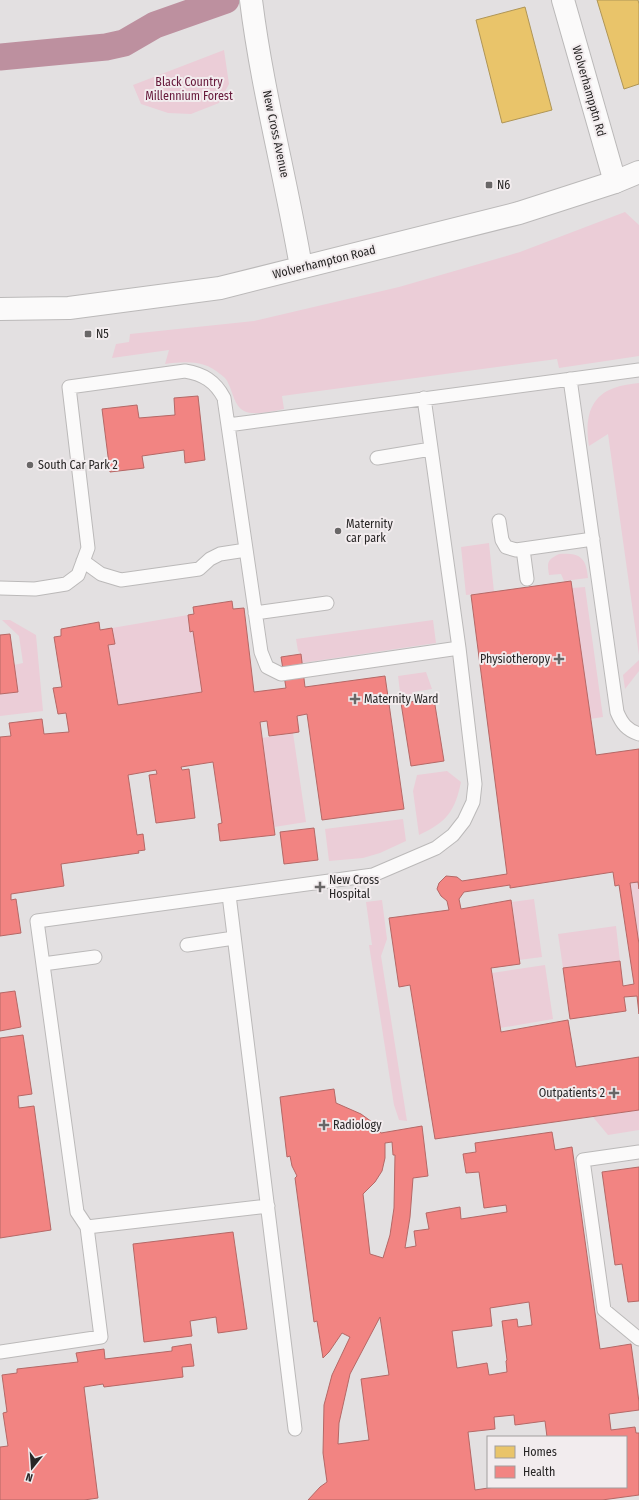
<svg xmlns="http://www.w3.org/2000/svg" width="639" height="1500" font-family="'Fira Sans Condensed',sans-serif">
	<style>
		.green { fill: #ebcdd7 }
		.homes { fill: #e9c46a; stroke: #af9556 }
		.health { fill: #f28482; stroke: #b56866; fill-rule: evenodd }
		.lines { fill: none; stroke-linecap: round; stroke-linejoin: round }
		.canal { stroke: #bd909f; stroke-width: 27 }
		.service-casing { stroke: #bbb9b9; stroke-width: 15 }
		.minor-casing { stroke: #bbb9b9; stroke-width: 24 }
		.tertiary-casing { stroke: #bbb9b9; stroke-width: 24 }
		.service { stroke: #fbfafa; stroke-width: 13 }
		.minor { stroke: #fbfafa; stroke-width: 22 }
		.tertiary { stroke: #fbfafa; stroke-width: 22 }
		.poi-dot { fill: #696767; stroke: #f2ecee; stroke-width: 1.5 }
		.labels { text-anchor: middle; stroke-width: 4; stroke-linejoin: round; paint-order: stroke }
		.park-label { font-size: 12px; fill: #66183a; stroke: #f2ecee }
		.street-label { font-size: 12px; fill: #282626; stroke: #f2ecee }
		.poi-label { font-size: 12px; fill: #282626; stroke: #f2ecee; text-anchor: start }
	</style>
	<rect width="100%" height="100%" fill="#e3e0e1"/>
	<path class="green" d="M224,50L229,84L219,103L191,114L168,113L141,104L133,85Z
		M625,212L639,225V356L559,368L557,359L282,396L284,409C274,411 253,416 244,411C234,406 233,392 228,383C227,379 223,376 220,374C205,360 184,361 165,364L169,350L112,358L116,344L129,342L130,334L254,321L399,287L520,252Z
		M639,383V655L608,434L589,446C585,422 588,397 614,388C622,385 631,384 639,383Z
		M489,543L494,592L466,595L461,547Z
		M559,554C580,553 586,557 588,578L564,581L561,574L549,575C547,562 547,560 559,554Z
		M585,587L603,717L590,719L572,588Z
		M188,615L190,631H193L202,692L118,705L108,645L115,643L112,628Z
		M2,620H10L36,635L43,711L0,716V694L18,692L14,665L23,663L19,636Z
		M433,620L436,643L302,663L301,654L298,651L296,639Z
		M639,660V671L625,689L623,675Z
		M426,672L432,689L413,692L411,698L401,700L398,676Z
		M293,733L306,822L274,827L262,738Z
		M447,771L461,782C455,811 447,822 419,835L413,791L417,775Z
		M403,819L406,841L380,853L363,858L329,861L325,829Z
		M638,882L639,889V944L630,883Z
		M534,899L542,957L519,960L512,902Z
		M382,900L387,939L381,956L407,1121L399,1120L394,1105L369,945H372L366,902Z
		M616,926L620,961L563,968L558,934Z
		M545,965L553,1019L500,1028L492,973Z
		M639,1110V1130L608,1135L593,1117Z"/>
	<path class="homes" d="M597,0H638L639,4V84L624,89Z
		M525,7L552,110L502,123L476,20Z"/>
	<path class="health" d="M198,396L205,460L185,463L184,450L142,456L144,468L110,472L102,409L137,405L139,418L175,415L174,398Z
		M571,581L596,755L639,749V889L638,882L630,883L639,944V1014L637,996L624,997L626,1011L570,1019L563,968L620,961L623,986L634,984L619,885L615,886L613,872L510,888V885L464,892L459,899L461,909L511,900L520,964L491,968L501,1032L568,1020L576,1067L639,1057V1110L435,1139L410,985L399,987L389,918L449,910L447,901L441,896L437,889L439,883L446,876L457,877L462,881L507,874L471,595Z
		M232,601L233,609L244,608L254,692L286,688L281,657L301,654L305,687L385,676L404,809L322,820L307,714L297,716L299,732L293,733L269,736L267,721L260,722L275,835L220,841L218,824L222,823L213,762L181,767L182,770L189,769L195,818L156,823L149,775L157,774L156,770L128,775L137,835L143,834L145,850L138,851L139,853L61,864L64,886L11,894V900L16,899L21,933L0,936V737L11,736L9,723L42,719L44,734L69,732L66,713L58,714L53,688L62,687L54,637L61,636V629L99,622L100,630L112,628L115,644L108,645L118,705L202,692L193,631L190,632L188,615L194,614L193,607Z
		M10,634L18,692L0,694V635Z
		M434,699L444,761L411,766L401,703Z
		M314,828L318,860L284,864L280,832Z
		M15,991L21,1027L0,1031V993Z
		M23,1035L32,1094L18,1096L19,1108L34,1106L51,1230L0,1238V1038Z
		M334,1089L336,1103L361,1114L372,1122L381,1133L422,1126L428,1176L413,1178L410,1217L405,1248L416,1246L414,1231L429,1229L426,1213L460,1207L461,1219L507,1212L506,1205L484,1208L479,1172L466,1173L463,1154L476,1152L475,1143L552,1132L555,1150L572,1147L600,1349L631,1344L639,1402V1410L609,1414L611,1430L635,1427L636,1433H639V1495L602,1500H308L320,1487L327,1482L323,1453L324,1405L332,1375L350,1337L342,1333L329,1352L323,1358L317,1321L314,1322L295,1178L297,1176L292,1166L290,1156L287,1157L280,1097ZM392,1142L393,1155H395L394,1208L390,1235L383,1258L370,1254L363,1194L375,1182L382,1171L385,1158V1143ZM529,1302L532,1325L518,1327L517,1319L502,1321L507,1360L506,1361L507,1372L489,1375L487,1363L457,1368L452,1331L492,1326L490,1308ZM380,1317L389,1375L361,1379L369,1440L338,1444L339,1423L350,1374ZM514,1415L515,1425L545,1421L547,1437H626V1487H495L475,1490L468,1432L495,1429L494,1417Z
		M639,1167V1301L628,1302L622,1264L615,1265L602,1172Z
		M233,1232L247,1329L218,1333L216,1317L190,1321L192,1336L144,1342L133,1244Z
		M191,1344L194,1366L182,1367L183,1377L104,1387L103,1384L84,1387L98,1498L84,1500H0V1447L8,1446L3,1413L7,1412L2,1375L17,1373V1369L78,1362L76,1353L104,1349L105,1359L172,1351V1347Z"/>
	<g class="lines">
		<path class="canal" d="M0,57L106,47L124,43L155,25L226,0"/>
		<g class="service-casing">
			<path id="service" d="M570,379L617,712C622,724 627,730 639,734
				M228,425L639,370
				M377,458L431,449
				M499,521L502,540L506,547L516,550L593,539
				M523,549L527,579
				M83,561L101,574L121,580L199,569L210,559L220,554L246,550
				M0,588L35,589L66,584L78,575L88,548L69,387L185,371C203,374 215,381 224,398L261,652L267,667L281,674L459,648
				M255,613L327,603
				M229,895L295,1429
				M187,945L234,938
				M43,964L95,957
				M639,1152L583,1160L604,1310L639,1339
				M87,1227L268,1206
				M0,1352L101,1337L87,1227L77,1212L37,921L373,875L436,848L453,835L464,821L473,802L475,784L459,648L424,398"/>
		</g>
		<g class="minor-casing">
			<path id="minor" d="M563,0L615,182"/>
		</g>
		<g class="tertiary-casing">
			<path id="tertiary" d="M251,0C262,90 286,178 301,267
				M0,309L69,308L220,288L519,213L615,182L639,172"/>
		</g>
		<use href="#service" class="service"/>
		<use href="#minor" class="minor"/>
		<use href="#tertiary" class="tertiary"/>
	</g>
	<g class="poi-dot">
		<rect x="485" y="181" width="8" height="8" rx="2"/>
		<rect x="84" y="330" width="8" height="8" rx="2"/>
		<circle cx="30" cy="465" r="4"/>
		<circle cx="338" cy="531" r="4"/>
		<path d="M557 653h4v4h4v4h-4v4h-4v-4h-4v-4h4z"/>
		<path d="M353 693h4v4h4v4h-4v4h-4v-4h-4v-4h4z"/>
		<path d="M318 881h4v4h4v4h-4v4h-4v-4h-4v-4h4z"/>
		<path d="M612 1087h4v4h4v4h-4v4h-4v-4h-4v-4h4z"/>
		<path d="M322 1119h4v4h4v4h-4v4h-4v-4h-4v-4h4z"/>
	</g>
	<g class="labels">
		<g class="park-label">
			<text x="189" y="86">Black Country<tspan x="189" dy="14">Millennium Forest</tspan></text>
		</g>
		<g class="street-label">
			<text transform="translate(589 91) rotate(74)" y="4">Wolverhampptn Rd</text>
			<text transform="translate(276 134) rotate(78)" y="4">New Cross Avenue</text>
			<text transform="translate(324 262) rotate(-14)" y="4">Wolverhampton Road</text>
		</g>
		<g class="poi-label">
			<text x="497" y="189">N6</text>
			<text x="96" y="338">N5</text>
			<text x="38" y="469">South Car Park 2</text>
			<text x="346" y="528">Maternity<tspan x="346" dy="14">car park</tspan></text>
			<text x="550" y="663" text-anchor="end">Physiotheropy</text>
			<text x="364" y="703">Maternity Ward</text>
			<text x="329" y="884">New Cross<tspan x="329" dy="14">Hospital</tspan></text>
			<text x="605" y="1097" text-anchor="end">Outpatients 2</text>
			<text x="333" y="1129">Radiology</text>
		</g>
	</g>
	<rect x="487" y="1436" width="140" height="52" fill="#f2ecee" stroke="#a19d9e"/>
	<rect x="495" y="1446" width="20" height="12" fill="#e9c46a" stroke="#a19d9e"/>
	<text x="523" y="1456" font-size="12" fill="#282626">Homes</text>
	<rect x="495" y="1466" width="20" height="12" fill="#f28482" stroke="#a19d9e"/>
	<text x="523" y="1476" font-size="12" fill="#282626">Health</text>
	<g transform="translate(32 1468) rotate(197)" stroke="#f2ecee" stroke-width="3" paint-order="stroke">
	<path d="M0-3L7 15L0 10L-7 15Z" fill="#282626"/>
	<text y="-6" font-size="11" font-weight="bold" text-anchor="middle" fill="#282626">N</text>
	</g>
</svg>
